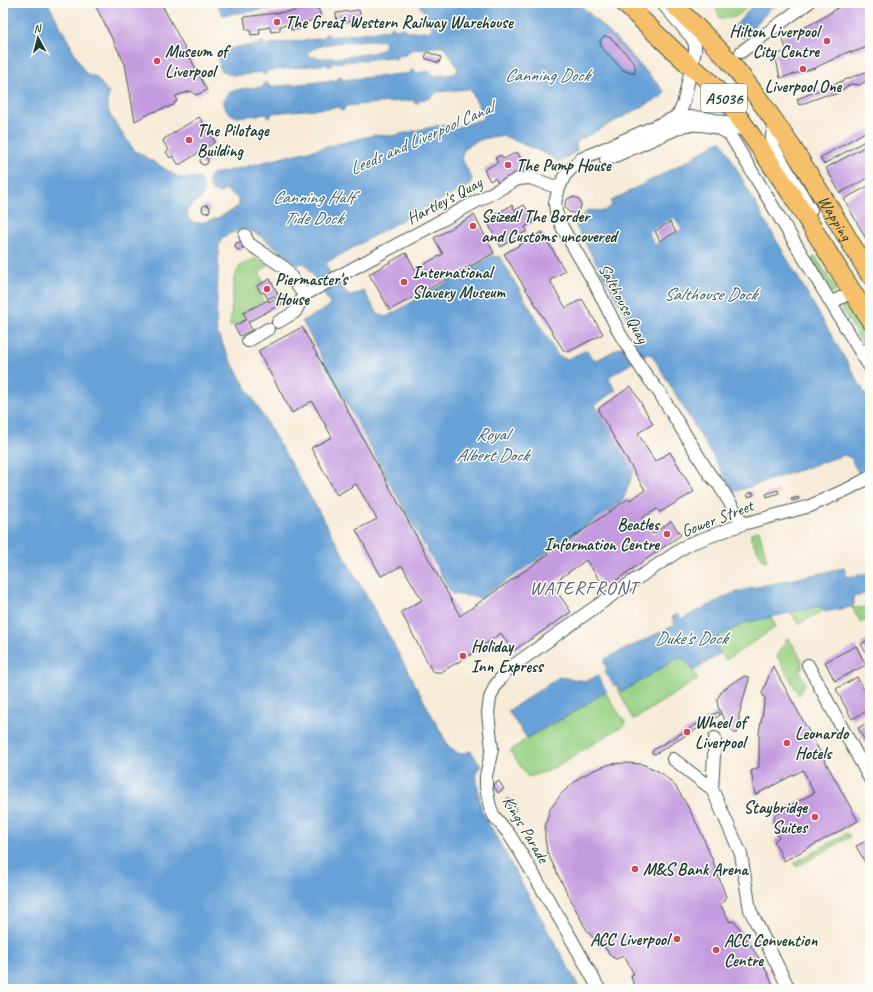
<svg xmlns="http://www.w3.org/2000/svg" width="873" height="992" font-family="Caveat,sans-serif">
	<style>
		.green { fill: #9ad285; stroke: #5c885c }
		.water { fill: #68a1d7; stroke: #446f86; fill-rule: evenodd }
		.pier { fill: #f7ebd8 }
		.building { fill: #c59be0 }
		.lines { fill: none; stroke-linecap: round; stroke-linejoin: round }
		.minor-casing { stroke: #3f574d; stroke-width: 14 }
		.highway-casing { stroke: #3f574d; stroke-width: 20 }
		.minor { stroke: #fff; stroke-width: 12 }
		.highway { stroke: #f6c06b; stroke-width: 18 }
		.poi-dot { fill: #d1495b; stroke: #fdfcf7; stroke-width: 1.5 }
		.labels { text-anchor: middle; stroke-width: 3; stroke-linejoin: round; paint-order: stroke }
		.shield { fill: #fdfcf7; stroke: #62766e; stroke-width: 1 }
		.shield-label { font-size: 16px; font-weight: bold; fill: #1f3d34 }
		.poi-label { font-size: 17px; font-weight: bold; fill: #1f3d34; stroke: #fdfcf7; text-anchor: start }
		.street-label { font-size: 17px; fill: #1f3d34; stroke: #fdfcf7 }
		.water-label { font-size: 18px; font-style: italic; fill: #39606d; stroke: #fdfcf7 }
		.quarter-label { font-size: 19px; letter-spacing: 1px; fill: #595e70; stroke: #fdfcf7 }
	</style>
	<rect width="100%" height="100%" fill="#fdfcf7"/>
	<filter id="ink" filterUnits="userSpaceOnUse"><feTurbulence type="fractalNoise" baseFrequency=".025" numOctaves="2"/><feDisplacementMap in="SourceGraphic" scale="8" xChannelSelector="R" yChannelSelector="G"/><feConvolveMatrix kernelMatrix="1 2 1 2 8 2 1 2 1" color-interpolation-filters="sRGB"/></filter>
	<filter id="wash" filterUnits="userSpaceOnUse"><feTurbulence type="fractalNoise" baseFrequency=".012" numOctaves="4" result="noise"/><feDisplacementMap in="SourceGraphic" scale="16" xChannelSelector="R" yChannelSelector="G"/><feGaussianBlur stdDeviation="0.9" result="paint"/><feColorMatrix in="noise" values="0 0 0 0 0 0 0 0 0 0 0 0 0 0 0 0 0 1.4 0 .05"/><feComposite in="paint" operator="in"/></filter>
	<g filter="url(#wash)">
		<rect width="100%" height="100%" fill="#f7ebd8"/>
		<path class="green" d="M714,3H751C741,13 735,21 720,18Z
			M815,256L837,291L832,294L811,260Z
			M254,259L262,261L268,266L259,272L263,282L256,286L263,301L243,312L246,319L230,327L234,278L240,266Z
			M846,305L868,340L862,343L841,308Z
			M759,530L767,560L764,561L751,539V533Z
			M821,606V612L798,624L791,612Z
			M870,606V618L861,623L852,607L860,608Z
			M771,617L776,627L726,660L713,643V640L744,623Z
			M788,637L802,660V668L799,670L805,683L799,695L777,656Z
			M683,658L687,661L698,679L633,720L616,685H618L624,691L676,659Z
			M605,692L626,724L548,771L528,777L510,751L527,738L571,714Z
			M847,833L850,837L796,867L794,863Z"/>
		<path class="water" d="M3,3H48L83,69L88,76H95L109,93L107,106L110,115L134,150L180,178C185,179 195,177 199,179C201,180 201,181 202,184C208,200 194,199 187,211L188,218L195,223C212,223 225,214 239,206C239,199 236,195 230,194L227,189L221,193L213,192C209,186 205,175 215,173V174L374,135L392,136L441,125L459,127L482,119L484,116L471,91L469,89L437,92L431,98L419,100L418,103L415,104L414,100L345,106L344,110L341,111L340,107L271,113V117H268L267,114L237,117C232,115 227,112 225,107C217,87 252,88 264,87V83H268L269,87L337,80L338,77L341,76L342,80L411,73V70L414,69L416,73L429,71L435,76L454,74L457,72L458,68L444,46L410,50L407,55L397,56L396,59H393L392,57L332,63L331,66H328L327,64L267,71L266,74H263L262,72C250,73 217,83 219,60C220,56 222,52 226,50C235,46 249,46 259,45L260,42H263L264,45L324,38L325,34H328L330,37L388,30L390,27L393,26L395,29L404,28L409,32L425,31L428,32L432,29C433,22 422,10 418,3H578L618,41L665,92L661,97L579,140L576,144L577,151L559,162L546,154L504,136C493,135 464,142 462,155C462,162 469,172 472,178L470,185L400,221L326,263L329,272L335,274L347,294C353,296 358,294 363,290L378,314L386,317L492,256L500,257L558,356L567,359L587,350L593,360L599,359L635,339L637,335L574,223C577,217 584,216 587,210L604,211L612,205L611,201L687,161L719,141H722L752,198L870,402V494L852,461L853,459L844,455L734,492L652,355L647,354L610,376L609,380L616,390L595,405L633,472L623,501L481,598L452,594L399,500L302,321L329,307L330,304L306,264L301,263L298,266C290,259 255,229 245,229C238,229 228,235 222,238L219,245L216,326L218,335L233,365L318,510L384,627L449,747L460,754L471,751L481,766L476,772L480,803L482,811L580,989H3ZM369,40L384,41L385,46L381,50L375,52C360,55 321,62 307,55V53C320,41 352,42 369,40Z
			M216,3H314L223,15Z
			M755,3H782L771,8L743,38L734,27Z
			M844,568L847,577L870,573V591L859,596H853L854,604L852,607L824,612L821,606L744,623L713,640V643L721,653L694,671L683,658L676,659L624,691H621L618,685H616L571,714L527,738L508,711L559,677L587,681L606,671L607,669L604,663L605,659L675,625L672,617L678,614L682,619L731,594L748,589Z"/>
		<path class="pier" d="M674,218L681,229L655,244L649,232Z
			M603,670L615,688L608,692L597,674Z"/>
		<g id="blocks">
			<path class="building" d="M94,3H161L207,90L196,95L191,91L176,96L177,101L174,103V105L153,112L135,121L125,64Z
				M845,3H870V46L851,53L850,51L815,68L780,78L775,54L787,52L782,36L803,28L821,19Z
				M318,8L321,16L320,18L300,24V29L291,30L290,25L280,26V31L271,32L270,27L259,29L260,34L251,35L250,30H246L244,17Z
				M359,10L361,20L337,23L336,13Z
				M605,36L611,38L633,61L635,65V73H630L623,70L601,47L600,41L602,38Z
				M427,52L441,57L439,63L425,58Z
				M870,70V78L860,85L851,84L834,95H826L799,105L797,99Z
				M199,117L215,142L181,164H178L173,156L170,158L166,152L169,150L163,142L164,139Z
				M870,129V138L824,164L820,158Z
				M870,144V177L840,193L826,168Z
				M517,152L526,168L498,183L495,178L490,181L484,170L498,162L495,158L501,155L504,159Z
				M200 161a4 4 0 1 1 8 0a4 4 0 1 1-8 0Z
				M868,186L870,189V246L844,199Z
				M565 205a8 8 0 1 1 16 0a8 8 0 1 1-16 0Z
				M202 209a4 4 0 1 1 8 0a4 4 0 1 1-8 0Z
				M512,205L515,210L524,205L534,222L525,227L527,231L501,247L486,220Z
				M474,215L494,253L390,310L369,274L406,253L415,269L443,254L434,238Z
				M670,222L676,232L660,241L655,231Z
				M542,232L565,271L550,280L556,292L566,308L582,299L603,334L568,352L564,351L504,254Z
				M235 246a4 4 0 1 1 8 0a4 4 0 1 1-8 0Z
				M270,279L278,294L268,299L264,292L261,293L257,286Z
				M283,294L287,301L248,322L252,330L240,336L234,326L247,319L243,313L268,300L269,302Z
				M302,327L460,616L629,498L630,500L645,490L599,412V408L631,386L653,424L638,433L646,447L655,462L670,452L694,492L660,512L657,509L642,518L653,534L671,521L681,535L605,588L586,560L552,584L571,612L513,651L501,633L467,657L441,672H436L432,671L401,612L422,600L402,566L381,576L356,530L377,519L356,484L337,495L311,448L332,437L312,401L292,413L258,351Z
				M778,490L779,493L767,497L766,494Z
				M753,492L754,495L748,497L747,494Z
				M798,497L799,499L792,501L791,499Z
				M870,639V659L861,644Z
				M856,646L866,665L835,681L825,662Z
				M773,666L858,821L784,861L774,841L779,837L773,823L775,815L784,809L814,793L803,770L755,795L751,771L759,767V733L765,699L762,693Z
				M745,676L748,677L749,679L739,715V729L737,733H734L723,717L718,707L717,699L722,691L731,684Z
				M857,677L870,701V709L852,719L836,689Z
				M718,712L720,714V715L655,754L652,753L653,750Z
				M870,721V750L858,728Z
				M625,763L642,764L654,769L663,774L676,787L687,805L700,830L713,861L726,897L724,901L720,904L730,922L732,921L736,923L764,966L775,989H636L632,980L631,975L634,974L624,956L616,959L612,957L603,945L600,947L586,929L559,877L547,852L545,838V826L550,809L562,793L579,778L594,770L611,764Z
				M499,781L504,789L498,793L493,785Z
				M509,798L517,809L514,812L506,800Z
				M870,839V871L856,846Z"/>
		</g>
	</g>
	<g filter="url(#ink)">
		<use href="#blocks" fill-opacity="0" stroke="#3f574d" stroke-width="1"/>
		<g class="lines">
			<g class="minor-casing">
				<path id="minor" d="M662,3L692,38L695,44V51L683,105L679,113L674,118L581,159L565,175L559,188L555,203L556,212L562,227L596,286L620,334L643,371L659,392L710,475L719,485L743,524
					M741,52L808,3
					M674,118C700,115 723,119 747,132
					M776,125C772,132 770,138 773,146L811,210
					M606,160L685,125C700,124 718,125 730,135L831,303
					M245,235L248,243L285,268L304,295
					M844,296L831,303L861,353
					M278,322L295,312L304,295L518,179L530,178L559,188
					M248,341L268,329
					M870,348L861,353L870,367
					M808,665L870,779
					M673,759L712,789L741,854L750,910L789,989
					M712,789L715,738
					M599,989L568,933L522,855L509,834L494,816L490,807L486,787V776L492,749L488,713L490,698L495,686L507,670L608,598L689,544L743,524L810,506L850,488L870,477"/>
			</g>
			<g class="highway-casing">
				<g id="highway">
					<path d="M624,3L691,67L707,79L732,107L790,192L870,320"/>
					<path id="s1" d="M672,3C691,22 712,41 730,62C784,127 826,203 870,275"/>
				</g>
			</g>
			<use href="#minor" class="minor"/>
			<use href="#highway" class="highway"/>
		</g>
	</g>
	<g class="poi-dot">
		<circle cx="277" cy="22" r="4"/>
		<circle cx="827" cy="41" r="4"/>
		<circle cx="157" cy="61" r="4"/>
		<circle cx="803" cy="69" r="4"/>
		<circle cx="189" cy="140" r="4"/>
		<circle cx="508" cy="165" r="4"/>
		<circle cx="473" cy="226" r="4"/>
		<circle cx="404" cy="282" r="4"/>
		<circle cx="267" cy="289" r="4"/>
		<circle cx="667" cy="534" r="4"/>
		<circle cx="463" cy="656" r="4"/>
		<circle cx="687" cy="732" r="4"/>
		<circle cx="787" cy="743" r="4"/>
		<circle cx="815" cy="817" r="4"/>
		<circle cx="635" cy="869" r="4"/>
		<circle cx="677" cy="939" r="4"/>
		<circle cx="716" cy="950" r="4"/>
	</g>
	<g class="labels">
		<rect class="shield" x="701" y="84" width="46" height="28" rx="3"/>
		<g class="shield-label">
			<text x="724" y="104">A5036</text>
		</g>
		<g class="poi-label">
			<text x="285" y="28">The Great Western Railway Warehouse</text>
			<text x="819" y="37" text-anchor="end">Hilton Liverpool<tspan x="819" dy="20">City Centre</tspan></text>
			<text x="165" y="57">Museum of<tspan x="165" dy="20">Liverpool</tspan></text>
			<text x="803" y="92" text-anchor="middle">Liverpool One</text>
			<text x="197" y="136">The Pilotage<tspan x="197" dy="20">Building</tspan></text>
			<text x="516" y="171">The Pump House</text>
			<text x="481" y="222">Seized! The Border<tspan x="481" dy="20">and Customs uncovered</tspan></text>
			<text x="412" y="278">International<tspan x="412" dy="20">Slavery Museum</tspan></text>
			<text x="275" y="285">Piermaster's<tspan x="275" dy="20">House</tspan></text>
			<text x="659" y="530" text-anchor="end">Beatles<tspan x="659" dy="20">Information Centre</tspan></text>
			<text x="471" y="652">Holiday<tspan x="471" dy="20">Inn Express</tspan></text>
			<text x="695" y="728">Wheel of<tspan x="695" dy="20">Liverpool</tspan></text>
			<text x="795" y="739">Leonardo<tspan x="795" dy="20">Hotels</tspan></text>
			<text x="807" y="813" text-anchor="end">Staybridge<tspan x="807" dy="20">Suites</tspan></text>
			<text x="643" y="875">M&amp;S Bank Arena</text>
			<text x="669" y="945" text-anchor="end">ACC Liverpool</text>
			<text x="724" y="946">ACC Convention<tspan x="724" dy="20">Centre</tspan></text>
		</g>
		<g class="street-label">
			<text transform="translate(444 200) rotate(-28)" y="6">Hartley's Quay</text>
			<text dy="6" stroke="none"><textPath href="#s1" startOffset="271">Wapping</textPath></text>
			<text transform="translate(624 303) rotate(62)" y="6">Salthouse Quay</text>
			<text transform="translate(717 518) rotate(-21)" y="6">Gower Street</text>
			<text transform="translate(526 829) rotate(59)" y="6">Kings Parade</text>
		</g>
		<g class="water-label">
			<text x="547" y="81">Canning Dock</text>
			<text transform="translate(421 138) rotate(-24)" y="6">Leeds and Liverpool Canal</text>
			<text x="313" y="203">Canning Half<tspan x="313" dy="21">Tide Dock</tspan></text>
			<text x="710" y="300">Salthouse Dock</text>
			<text x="492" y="440">Royal<tspan x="492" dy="21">Albert Dock</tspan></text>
			<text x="691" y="644">Duke's Dock</text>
		</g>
		<g class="quarter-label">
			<text x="584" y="594">WATERFRONT</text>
		</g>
	</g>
	<rect width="873" height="992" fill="none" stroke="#fdfcf7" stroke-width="16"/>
	<g transform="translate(38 38) rotate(353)" stroke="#fdfcf7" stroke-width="3" paint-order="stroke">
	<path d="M0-3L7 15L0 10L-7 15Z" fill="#1f3d34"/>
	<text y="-6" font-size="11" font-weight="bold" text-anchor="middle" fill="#1f3d34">N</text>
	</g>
</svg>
